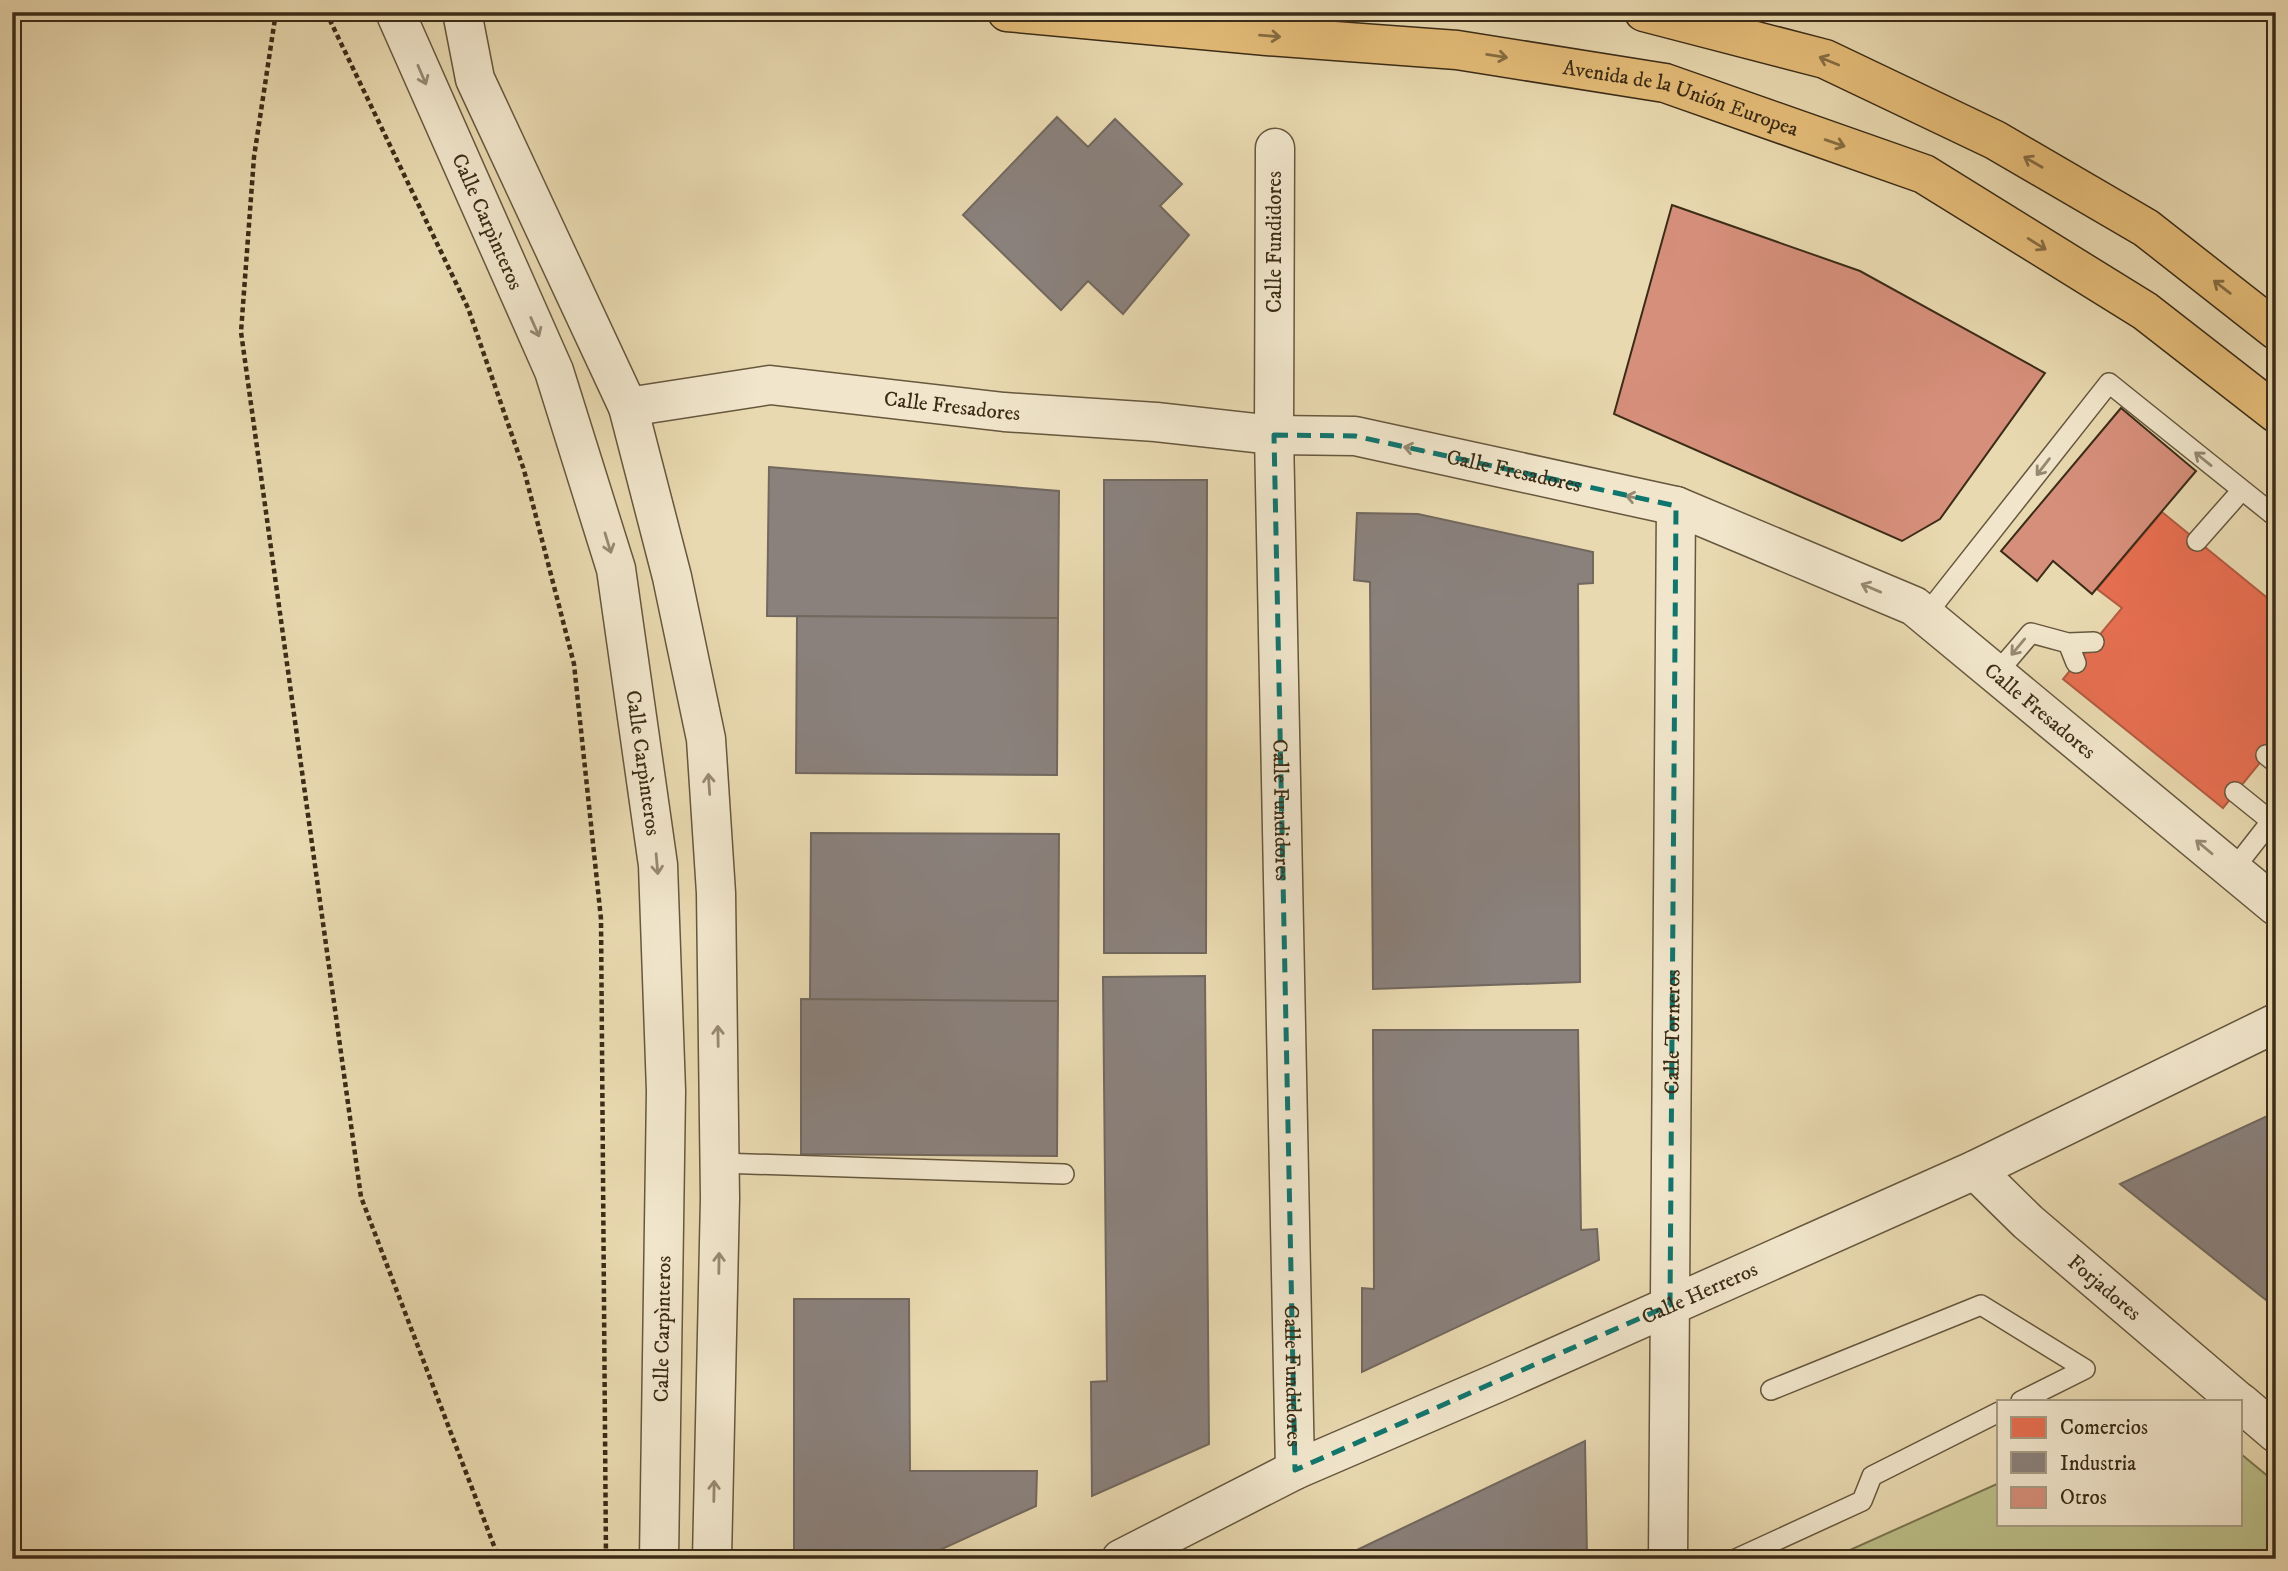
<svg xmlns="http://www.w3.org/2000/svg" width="2288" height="1571" font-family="'IM FELL DW Pica',serif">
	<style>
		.green { fill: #bbbe88; stroke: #7b7550; stroke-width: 2 }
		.shops { fill: #e76f51; stroke: #b35b40; stroke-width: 2 }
		.industry { fill: #8a817c; stroke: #72685e; stroke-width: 2 }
		.building { fill: #d68f7b; stroke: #3b2c17; stroke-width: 2 }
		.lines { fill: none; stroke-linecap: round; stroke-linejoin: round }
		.service-casing { stroke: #66573d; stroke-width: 22 }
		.minor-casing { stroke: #66573d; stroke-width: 41 }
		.primary-casing { stroke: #3b2c17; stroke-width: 41 }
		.path { stroke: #3b2c17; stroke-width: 4.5; stroke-dasharray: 5 3.5; stroke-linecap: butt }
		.service { stroke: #f1e6cc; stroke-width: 19 }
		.minor { stroke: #f1e6cc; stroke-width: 38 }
		.primary { stroke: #e4bc78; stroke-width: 38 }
		.oneway { stroke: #876d43 }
		.oneway2 { stroke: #968972 }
		.marked { fill: none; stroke: #0f766e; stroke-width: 5; stroke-dasharray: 14 9; stroke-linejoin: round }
		.labels { text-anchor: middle; stroke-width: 7; stroke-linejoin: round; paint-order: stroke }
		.street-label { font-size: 21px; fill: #3b2c17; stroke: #f1e6cc }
	</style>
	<rect width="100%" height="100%" fill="#e9d9b0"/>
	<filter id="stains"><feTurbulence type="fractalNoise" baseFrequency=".00286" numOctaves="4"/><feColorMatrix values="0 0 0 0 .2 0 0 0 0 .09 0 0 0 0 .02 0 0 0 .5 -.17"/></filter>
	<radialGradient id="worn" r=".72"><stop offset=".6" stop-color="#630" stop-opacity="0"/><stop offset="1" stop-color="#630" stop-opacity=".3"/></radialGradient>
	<path class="green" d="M2241,1454L2276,1483V1559H1830L1999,1483V1524H2241Z"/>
	<path class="shops" d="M2162,512L2276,605V743L2223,808L2063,679L2122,608L2097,589Z"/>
	<path class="industry" d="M1057,117L1088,147L1115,119L1182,184L1160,206L1189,235L1123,314L1088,281L1061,310L963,215Z
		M769,467L1059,491L1058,618L767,616Z
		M1104,480H1207L1206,953H1104Z
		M1357,513L1418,514L1593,552V583L1578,584L1580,982L1373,989L1370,582L1354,580Z
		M797,616L1058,618L1057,775L796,773Z
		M811,833L1059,834L1058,1001L810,999Z
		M1205,976L1209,1444L1092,1496L1091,1382L1107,1381L1103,977Z
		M801,999L1058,1001L1057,1156L801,1154Z
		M1373,1030H1578L1581,1230L1597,1229L1599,1260L1362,1372V1288L1374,1289Z
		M2276,1112V1308L2120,1184Z
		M794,1299H909L910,1471H1037L1036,1506L920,1559H794Z
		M1585,1441L1587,1559H1338Z"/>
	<path class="building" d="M1672,205L1860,271L2045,373L1940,519L1902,541L1614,414Z
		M2121,408L2196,471L2092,594L2053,561L2037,581L2001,551Z"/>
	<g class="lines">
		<g class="service-casing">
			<path id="service" d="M2197,541L2242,490
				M1925,616L2109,383L2276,517
				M2068,643L2076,663
				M1996,674L2031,633L2068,643L2094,642
				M2266,755L2276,763
				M2235,792L2271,821
				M2233,870L2276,815
				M720,1163L1064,1174
				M1771,1390L1981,1305L2085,1369L2021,1401
				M1736,1559L1862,1501L1872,1476L1999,1412"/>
		</g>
		<g class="minor-casing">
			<g id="minor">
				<path id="s1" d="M395,12L554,371L616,569L658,865L666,1091L659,1559"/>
				<path d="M462,12L475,79L628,407L672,577L706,739L716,893L720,1198L712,1559"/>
				<path id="s2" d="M1275,148L1274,435L1295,1470"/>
				<path id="s3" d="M628,407L770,385L1004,412L1156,422L1274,435L1355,436L1676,506L1914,606L2276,906"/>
				<path id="s4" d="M1975,1170L2028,1222L2238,1401"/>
				<path d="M2241,1403L2276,1433"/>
				<path id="s5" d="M1121,1559L1295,1470L1497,1383L1975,1170L2276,1023"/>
				<path id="s6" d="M1668,1559L1676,506"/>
			</g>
		</g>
		<g class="primary-casing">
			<g id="primary">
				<path id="s7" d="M1007,12L1267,36L1457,50L1665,83L1924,174L2145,311L2276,413"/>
				<path d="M1644,12L1825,59L1995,140L2146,228L2276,330"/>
			</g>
		</g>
		<path class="path" d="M276,12L254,157L241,332L361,1197L499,1559
			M326,12L468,308L524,470L574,664L601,919L606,1559"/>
		<use href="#service" class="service"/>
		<use href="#minor" class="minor"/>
		<use href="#primary" class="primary"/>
	</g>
	<defs><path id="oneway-shaft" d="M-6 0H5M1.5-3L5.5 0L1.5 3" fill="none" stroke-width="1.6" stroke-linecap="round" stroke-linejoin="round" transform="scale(1.75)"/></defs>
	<g class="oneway">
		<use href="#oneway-shaft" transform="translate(1270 36) rotate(5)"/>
		<use href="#oneway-shaft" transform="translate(1497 56) rotate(9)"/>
		<use href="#oneway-shaft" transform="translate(1829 61) rotate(-158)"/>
		<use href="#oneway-shaft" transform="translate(1835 143) rotate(19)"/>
		<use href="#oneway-shaft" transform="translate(2033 162) rotate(-150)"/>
		<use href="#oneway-shaft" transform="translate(2037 244) rotate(32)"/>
		<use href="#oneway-shaft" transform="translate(2222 287) rotate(-142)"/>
	</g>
	<g class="oneway2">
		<use href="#oneway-shaft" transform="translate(422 75) rotate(67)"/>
		<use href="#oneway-shaft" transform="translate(535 327) rotate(66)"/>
		<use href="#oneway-shaft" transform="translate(1414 449) rotate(-168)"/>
		<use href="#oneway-shaft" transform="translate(2203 459) rotate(-141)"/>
		<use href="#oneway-shaft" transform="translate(2043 467) rotate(128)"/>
		<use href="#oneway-shaft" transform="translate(1636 498) rotate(-168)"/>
		<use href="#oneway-shaft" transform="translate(608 543) rotate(73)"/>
		<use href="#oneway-shaft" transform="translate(1871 588) rotate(-157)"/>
		<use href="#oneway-shaft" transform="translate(2018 647) rotate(130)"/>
		<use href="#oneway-shaft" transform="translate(709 784) rotate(-94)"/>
		<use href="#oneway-shaft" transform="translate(2204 847) rotate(-140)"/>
		<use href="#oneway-shaft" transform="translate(657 864) rotate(85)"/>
		<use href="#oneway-shaft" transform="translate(718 1036) rotate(-91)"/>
		<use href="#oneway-shaft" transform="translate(719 1263) rotate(-89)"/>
		<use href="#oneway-shaft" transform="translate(714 1491) rotate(-89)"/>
	</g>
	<path class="marked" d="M1274,435L1355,436L1676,506L1670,1305L1295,1470Z"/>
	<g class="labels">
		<g class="street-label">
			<text dy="7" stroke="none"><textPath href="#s7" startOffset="681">Avenida de la Unión Europea</textPath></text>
			<text dy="7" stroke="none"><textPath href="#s1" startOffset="229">Calle Carpìnteros</textPath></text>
			<text transform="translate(1274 242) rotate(-90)" y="7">Calle Fundidores</text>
			<text dy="7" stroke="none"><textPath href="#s3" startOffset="327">Calle Fresadores</textPath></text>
			<text dy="7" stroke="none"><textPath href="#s3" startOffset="894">Calle Fresadores</textPath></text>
			<text dy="7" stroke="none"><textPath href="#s3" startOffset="1482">Calle Fresadores</textPath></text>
			<text dy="7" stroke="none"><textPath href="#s1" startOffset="796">Calle Carpìnteros</textPath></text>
			<text dy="7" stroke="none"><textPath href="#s2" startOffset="662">Calle Fundidores</textPath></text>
			<text dy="7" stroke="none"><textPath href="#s6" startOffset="527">Calle Torneros</textPath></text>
			<text dy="7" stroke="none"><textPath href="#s4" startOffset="175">Forjadores</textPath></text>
			<text dy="7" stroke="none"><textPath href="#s5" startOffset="637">Calle Herreros</textPath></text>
			<text transform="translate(662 1329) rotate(-89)" y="7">Calle Carpìnteros</text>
			<text dy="7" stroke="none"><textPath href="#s2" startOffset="1228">Calle Fundidores</textPath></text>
		</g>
	</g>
	<rect width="2288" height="1571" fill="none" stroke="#e9d9b0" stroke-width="42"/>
	<rect x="14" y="14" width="2260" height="1543" fill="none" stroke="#3b2c17" stroke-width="3.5"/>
	<rect x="21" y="21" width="2246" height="1529" fill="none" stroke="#3b2c17" stroke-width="2"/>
	<rect x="1997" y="1400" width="245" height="126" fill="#f1e6cc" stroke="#a89c84" stroke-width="2"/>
	<rect x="2011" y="1417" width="35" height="21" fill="#e76f51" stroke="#a89c84" stroke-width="2"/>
	<text x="2060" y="1434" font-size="21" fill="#3b2c17">Comercios</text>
	<rect x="2011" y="1452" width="35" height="21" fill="#8a817c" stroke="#a89c84" stroke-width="2"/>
	<text x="2060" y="1470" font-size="21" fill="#3b2c17">Industria</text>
	<rect x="2011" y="1487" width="35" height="21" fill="#d68f7b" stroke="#a89c84" stroke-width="2"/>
	<text x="2060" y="1504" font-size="21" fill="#3b2c17">Otros</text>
	<rect width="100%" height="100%" filter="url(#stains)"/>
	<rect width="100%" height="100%" fill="url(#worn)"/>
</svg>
